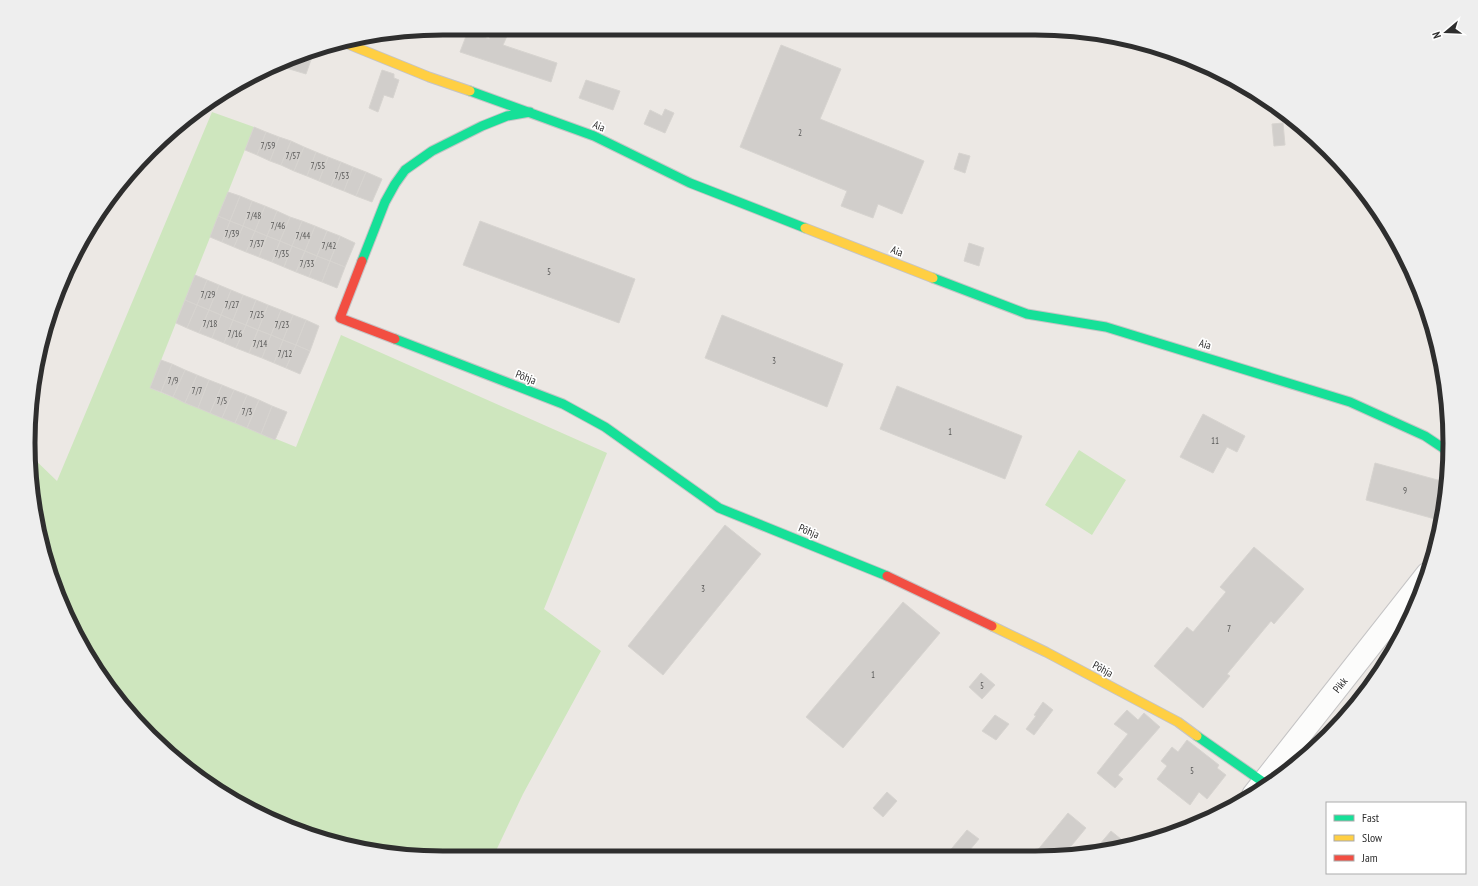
<svg xmlns="http://www.w3.org/2000/svg" width="1478" height="886" font-family="'PT Sans Narrow',sans-serif">
	<style>
		.green { fill: #cee6be }
		.building { fill: #d1cecb; stroke: #d7d4d0 }
		.lines { fill: none; stroke-linecap: round; stroke-linejoin: round }
		.street-casing { stroke: #c5c4c5; stroke-width: 24 }
		.fast-casing { stroke: #c5c4c5; stroke-width: 11 }
		.slow-casing { stroke: #c5c4c5; stroke-width: 11 }
		.jam-casing { stroke: #c5c4c5; stroke-width: 11 }
		.street { stroke: #fcfcfb; stroke-width: 22 }
		.fast { stroke: #16e098; stroke-width: 9 }
		.slow { stroke: #ffcf43; stroke-width: 9 }
		.jam { stroke: #f24e42; stroke-width: 9 }
		.labels { text-anchor: middle; stroke-width: 3.5; stroke-linejoin: round; paint-order: stroke }
		.number-label { font-size: 9px; fill: #585857 }
		.street-label { font-size: 11px; fill: #2e2e2e; stroke: #fff }
		.rim { fill: none; stroke: #2e2e2e; stroke-width: 5 }
	</style>
	<rect width="100%" height="100%" fill="#ece8e4"/>
	<path class="green" d="M212,112L254,127L150,388L296,447L341,335L607,453L544,609L601,651L523,794L493,857H416L309,836L212,788L150,737L114,695L83,650L50,577L36,524L29,454L57,481Z
		M1079,450L1126,480L1092,535L1045,505Z"/>
	<path class="building" d="M468,31L489,39L492,31L507,36L503,45L557,63L551,82L460,52Z
		M781,45L841,69L820,119L924,161L902,214L878,204L873,218L841,206L847,191L740,147Z
		M305,52L313,54L306,74L276,65Z
		M382,70L394,74V78L399,80L393,98L384,95L378,112L369,108Z
		M586,80L620,91L613,110L579,98Z
		M665,109L674,113L665,133L644,124L650,110L662,116Z
		M1283,123L1285,145L1274,146L1272,124Z
		M254,127L266,132L257,155L245,150Z
		M266,132L279,137L270,161L257,155Z
		M279,137L291,141L281,165L270,161Z
		M291,141L304,147L294,171L281,165Z
		M304,147L316,152L307,176L294,171Z
		M316,152L328,157L319,181L307,176Z
		M959,153L970,156L965,173L954,169Z
		M328,157L341,162L331,186L319,181Z
		M341,162L353,167L344,191L331,186Z
		M353,167L366,172L356,196L344,191Z
		M366,172L382,179L372,202L356,196Z
		M228,192L240,196L230,221L218,216Z
		M240,196L252,201L243,226L230,221Z
		M252,201L265,206L255,231L243,226Z
		M265,206L277,211L267,236L255,231Z
		M277,211L290,217L280,241L267,236Z
		M218,216L230,221L222,242L210,237Z
		M290,217L302,221L292,246L280,241Z
		M230,221L243,226L234,247L222,242Z
		M302,221L315,226L305,251L292,246Z
		M480,221L635,279L619,323L463,265Z
		M243,226L255,231L246,252L234,247Z
		M315,226L327,231L317,256L305,251Z
		M255,231L267,236L259,257L246,252Z
		M327,231L340,236L330,261L317,256Z
		M267,236L280,241L272,262L259,257Z
		M340,236L355,243L345,267L330,261Z
		M280,241L292,246L284,267L272,262Z
		M969,243L984,248L979,266L964,261Z
		M292,246L305,251L296,272L284,267Z
		M305,251L317,256L309,277L296,272Z
		M317,256L330,261L322,282L309,277Z
		M330,261L345,267L337,288L322,282Z
		M195,275L207,280L197,305L185,300Z
		M207,280L219,285L209,310L197,305Z
		M219,285L231,290L221,315L209,310Z
		M231,290L243,295L233,320L221,315Z
		M243,295L256,300L246,325L233,320Z
		M185,300L197,305L187,328L176,323Z
		M256,300L268,305L258,330L246,325Z
		M197,305L209,310L199,333L187,328Z
		M268,305L281,310L271,335L258,330Z
		M209,310L221,315L212,338L199,333Z
		M281,310L293,315L283,340L271,335Z
		M221,315L233,320L224,343L212,338Z
		M293,315L306,320L296,345L283,340Z
		M722,315L843,364L827,407L705,358Z
		M233,320L246,325L236,348L224,343Z
		M306,320L319,326L310,351L296,345Z
		M246,325L258,330L249,353L236,348Z
		M258,330L271,335L262,358L249,353Z
		M271,335L283,340L274,363L262,358Z
		M283,340L296,345L286,368L274,363Z
		M296,345L310,351L300,374L286,368Z
		M161,360L172,364L161,392L150,388Z
		M172,364L185,370L173,397L161,392Z
		M185,370L197,375L185,403L173,397Z
		M197,375L209,380L198,408L185,403Z
		M209,380L222,385L210,413L198,408Z
		M222,385L234,390L222,418L210,413Z
		M897,386L1022,436L1005,479L880,429Z
		M234,390L247,395L235,423L222,418Z
		M247,395L259,400L247,428L235,423Z
		M259,400L272,406L261,434L247,428Z
		M272,406L287,412L275,440L261,434Z
		M1203,414L1245,436L1237,452L1227,447L1213,473L1180,457Z
		M1375,463L1445,482L1435,519L1366,500Z
		M725,525L761,554L663,675L628,646Z
		M1254,547L1304,589L1274,624L1271,621L1227,674L1230,676L1203,708L1154,666L1187,627L1193,632L1226,592L1220,587Z
		M903,602L940,633L843,748L806,717Z
		M981,673L995,685L982,699L969,687Z
		M1043,702L1053,710L1034,735L1026,729L1036,716L1034,715Z
		M1127,710L1138,720L1144,713L1160,727L1118,775L1123,779L1115,788L1097,773L1128,734L1114,724Z
		M995,715L1009,724L996,740L982,731Z
		M1187,740L1219,765L1217,768L1226,775L1207,799L1199,792L1190,805L1157,779L1167,766L1161,761L1172,747L1178,752Z
		M887,792L897,801L883,817L873,808Z
		M1068,813L1086,828L1062,857H1032Z
		M967,830L979,839L964,857H953L948,853Z
		M1111,831L1127,844L1094,851Z"/>
	<g class="lines">
		<g class="street-casing">
			<path id="street" d="M1253,795L1427,574"/>
		</g>
		<g class="fast-casing">
			<path id="fast" d="M470,91L594,136L690,183L805,228
				M362,261L385,202L395,184L405,170L432,151L482,126L507,116L530,112
				M933,278L1027,314L1106,327L1350,402L1425,436L1443,448L1449,454
				M395,339L563,404L605,427L719,508L887,576
				M1197,736L1263,782"/>
		</g>
		<g class="slow-casing">
			<path id="slow" d="M343,42L429,77L470,91
				M805,228L933,278
				M992,626L1046,652L1178,722L1197,736"/>
		</g>
		<g class="jam-casing">
			<path id="jam" d="M362,261L340,318L395,339
				M887,576L992,626"/>
		</g>
		<use href="#street" class="street"/>
		<use href="#fast" class="fast"/>
		<use href="#slow" class="slow"/>
		<use href="#jam" class="jam"/>
	</g>
	<g class="labels">
		<g class="number-label">
			<text x="800" y="136">2</text>
			<text x="268" y="149">7/59</text>
			<text x="293" y="159">7/57</text>
			<text x="318" y="169">7/55</text>
			<text x="342" y="179">7/53</text>
			<text x="254" y="219">7/48</text>
			<text x="278" y="229">7/46</text>
			<text x="232" y="237">7/39</text>
			<text x="303" y="239">7/44</text>
			<text x="257" y="247">7/37</text>
			<text x="329" y="249">7/42</text>
			<text x="282" y="257">7/35</text>
			<text x="307" y="267">7/33</text>
			<text x="549" y="275">5</text>
			<text x="208" y="298">7/29</text>
			<text x="232" y="308">7/27</text>
			<text x="257" y="318">7/25</text>
			<text x="210" y="327">7/18</text>
			<text x="282" y="328">7/23</text>
			<text x="235" y="337">7/16</text>
			<text x="260" y="347">7/14</text>
			<text x="285" y="357">7/12</text>
			<text x="774" y="364">3</text>
			<text x="173" y="384">7/9</text>
			<text x="197" y="394">7/7</text>
			<text x="222" y="404">7/5</text>
			<text x="247" y="415">7/3</text>
			<text x="950" y="435">1</text>
			<text x="1215" y="444">11</text>
			<text x="1405" y="494">9</text>
			<text x="703" y="592">3</text>
			<text x="1229" y="632">7</text>
			<text x="873" y="678">1</text>
			<text x="982" y="689">5</text>
			<text x="1192" y="774">5</text>
		</g>
		<g class="street-label">
			<text transform="translate(599 126) rotate(23)" y="4">Aia</text>
			<text transform="translate(897 251) rotate(21)" y="4">Aia</text>
			<text transform="translate(1205 344) rotate(16)" y="4">Aia</text>
			<text transform="translate(526 377) rotate(21)" y="4">Põhja</text>
			<text transform="translate(809 531) rotate(22)" y="4">Põhja</text>
			<text transform="translate(1103 669) rotate(28)" y="4">Põhja</text>
			<text transform="translate(1340 685) rotate(-52)" y="4">Pikk</text>
		</g>
	</g>
	<path d="M0 0H1478V886H0ZM443 35H1035A408 408 0 0 1 1443 443V443A408 408 0 0 1 1035 851H443A408 408 0 0 1 35 443V443A408 408 0 0 1 443 35Z" fill="#eee" fill-rule="evenodd"/>
	<path class="rim" d="M443 35H1035A408 408 0 0 1 1443 443V443A408 408 0 0 1 1035 851H443A408 408 0 0 1 35 443V443A408 408 0 0 1 443 35Z"/>
	<rect x="1326" y="802" width="140" height="72" fill="#ffffff" stroke="#ababab"/>
	<rect x="1334" y="815" width="20" height="6" fill="#16e098" stroke="#ababab"/>
	<text x="1362" y="822" font-size="12" fill="#2e2e2e">Fast</text>
	<rect x="1334" y="835" width="20" height="6" fill="#ffcf43" stroke="#ababab"/>
	<text x="1362" y="842" font-size="12" fill="#2e2e2e">Slow</text>
	<rect x="1334" y="855" width="20" height="6" fill="#f24e42" stroke="#ababab"/>
	<text x="1362" y="862" font-size="12" fill="#2e2e2e">Jam</text>
	<g transform="translate(1446 32) rotate(251)" stroke="#ffffff" stroke-width="3" paint-order="stroke">
	<path d="M0-3L7 15L0 10L-7 15Z" fill="#2e2e2e"/>
	<text y="-6" font-size="11" font-weight="bold" text-anchor="middle" fill="#2e2e2e">N</text>
	</g>
</svg>
